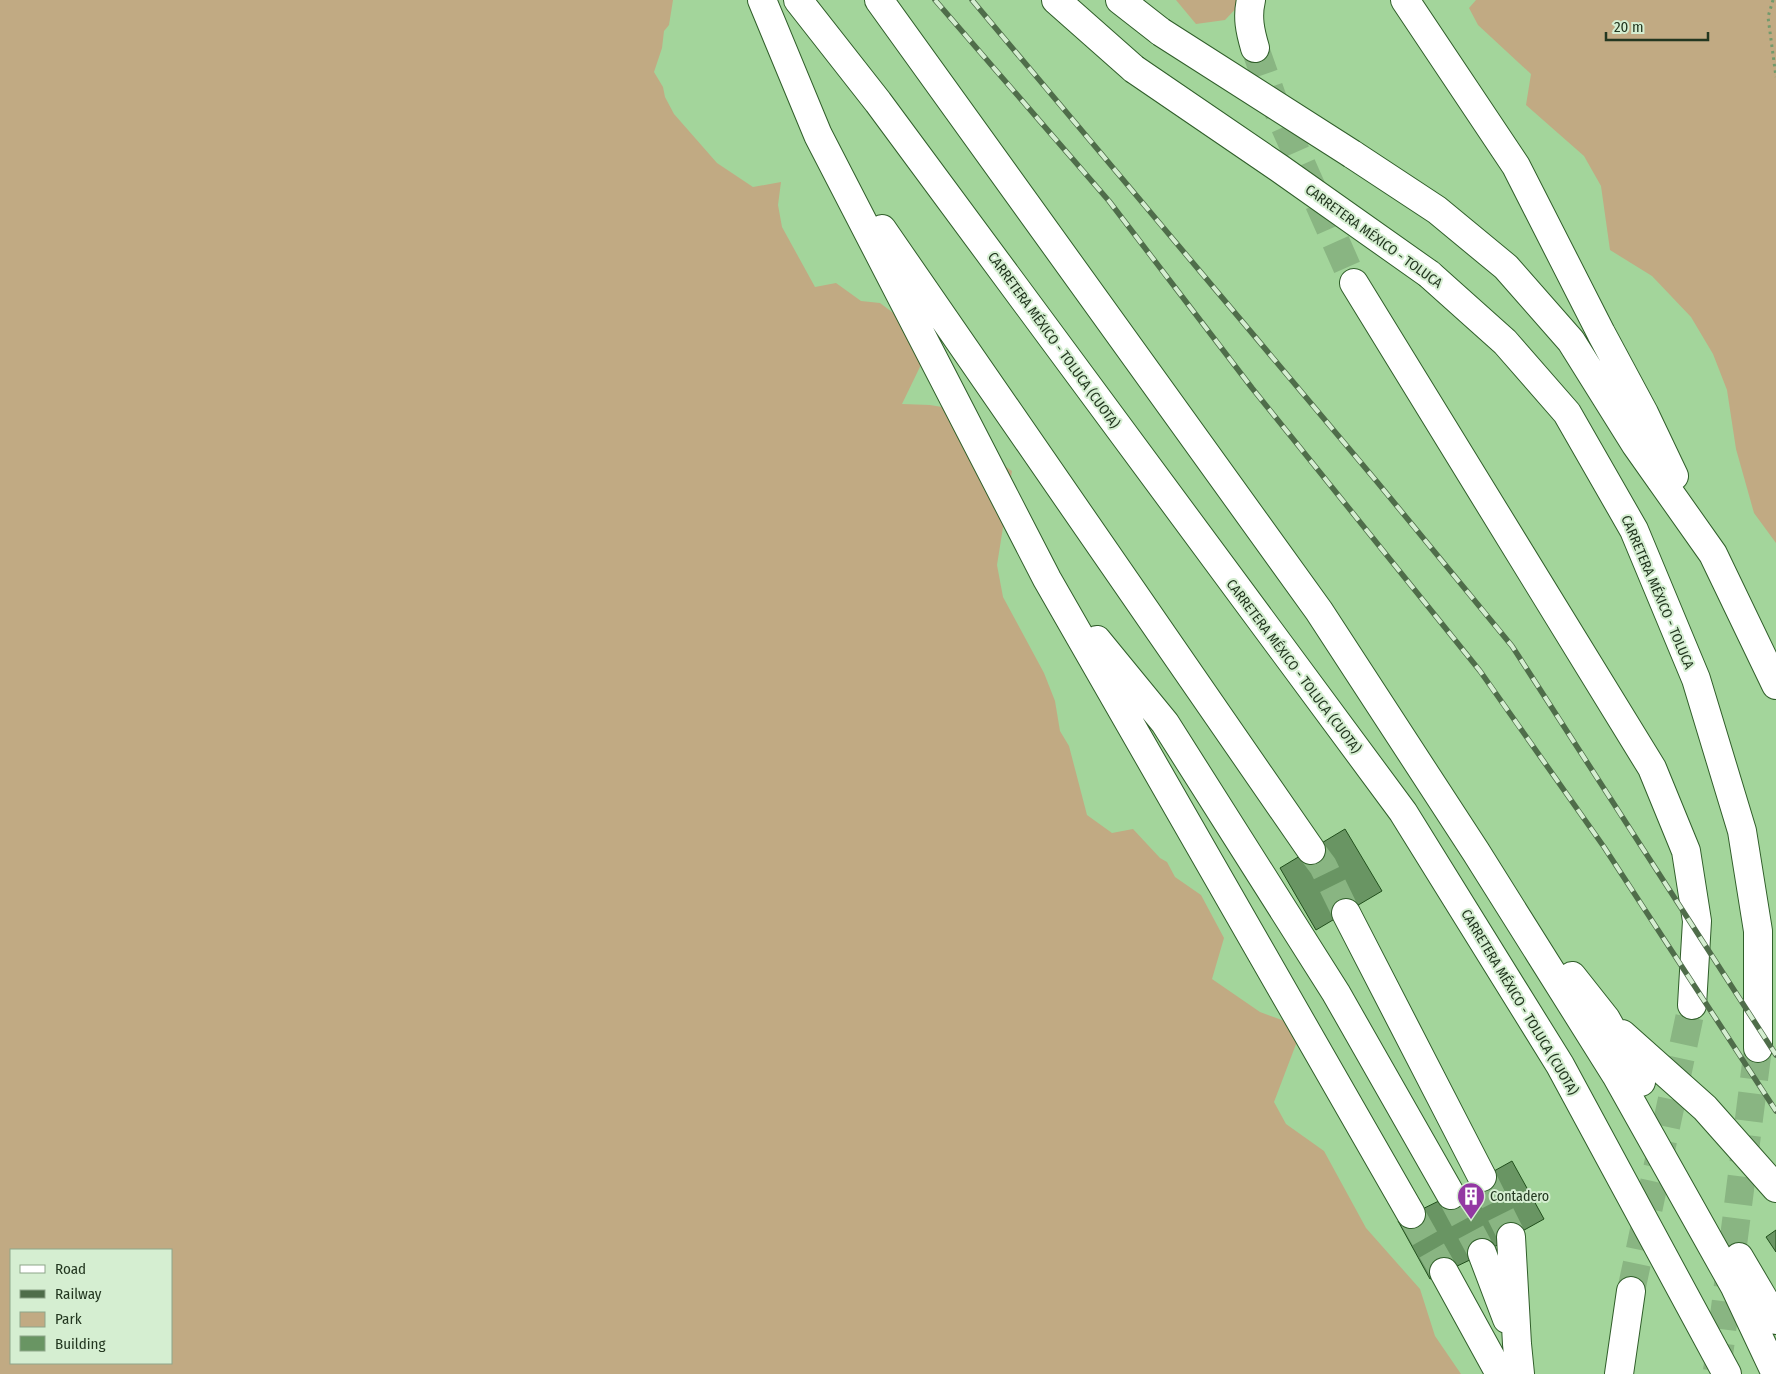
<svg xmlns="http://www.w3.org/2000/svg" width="1776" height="1374" font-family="'Fira Sans Condensed',sans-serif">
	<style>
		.green { fill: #c1aa83; fill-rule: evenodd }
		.building { fill: #699563; stroke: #214f1c }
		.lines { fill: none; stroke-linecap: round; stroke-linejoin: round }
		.primary-tunnel { stroke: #89b582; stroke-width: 28; stroke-dasharray: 28 14; stroke-linecap: butt }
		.motorway-tunnel { stroke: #89b582; stroke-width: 28; stroke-dasharray: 28 14; stroke-linecap: butt }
		.primary-casing { stroke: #305e2a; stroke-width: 30 }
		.motorway-casing { stroke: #305e2a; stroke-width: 30 }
		.path { stroke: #739a6d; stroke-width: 3; stroke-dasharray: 2.5 4; stroke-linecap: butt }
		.primary { stroke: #fff; stroke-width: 28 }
		.motorway { stroke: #fff; stroke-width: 28 }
		.rail-casing { stroke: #4f6d4a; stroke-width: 5.5 }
		.rail { stroke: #d5eed1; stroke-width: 4; stroke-dasharray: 11; stroke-linecap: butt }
		.primary-bridge-casing { stroke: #305e2a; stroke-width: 30; stroke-linecap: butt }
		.primary-bridge { stroke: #fff; stroke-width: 28 }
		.labels { text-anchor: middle; stroke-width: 4; stroke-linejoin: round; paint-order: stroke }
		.street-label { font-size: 14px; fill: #233720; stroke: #d5eed1 }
		.poi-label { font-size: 14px; fill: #233720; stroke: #d5eed1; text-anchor: start }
	</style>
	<rect width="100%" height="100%" fill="#a3d59b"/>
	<path class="green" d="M0,0H673L669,25L664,31L662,48L654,72L663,87L665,97L674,114L717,163L753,187L781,182L778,205L782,227L815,287L836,283L861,301L880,303L932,342L902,404L930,405L948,408L964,438L1012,471L997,565L1003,597L1044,673L1055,701L1060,731L1069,746L1087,815L1112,833L1133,829L1160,858L1167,862L1175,877L1201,895L1224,938L1212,979L1260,1012L1290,1023L1301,1031L1274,1102L1286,1124L1324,1151L1366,1228L1420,1289L1435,1336L1461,1374H0ZM11,1250H171V1363H11Z
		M1176,0H1244L1225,20L1196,24Z
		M1476,0H1776V543L1754,513L1736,449L1727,390L1713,354L1691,317L1652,276L1610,250L1601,186L1584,156L1526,105L1531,74L1478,25L1469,8Z"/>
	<path class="building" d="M1345,829L1382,891L1316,930L1280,868Z
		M1512,1161L1544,1219L1474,1258L1430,1279L1398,1221L1451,1195Z
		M1776,1230V1252L1766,1237Z"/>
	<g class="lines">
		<path class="primary-tunnel" d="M1255,48L1274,102L1354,283
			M1631,1291L1692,1005
			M1717,1371L1758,1048"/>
		<path class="motorway-tunnel" d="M1311,850L1323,866L1346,913
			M1482,1177L1510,1233L1511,1237
			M1451,1195L1482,1253
			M1411,1214L1444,1272"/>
		<g class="primary-casing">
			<path id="primary" d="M1056,0L1134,69
				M1120,0L1161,32
				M1251,0C1247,17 1250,31 1255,48
				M1405,0L1516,166L1601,333L1644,413L1674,476
				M1352,154L1437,210L1506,267L1571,341L1636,445L1713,554L1776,685
				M1429,274L1505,342L1567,413L1634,530L1696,679L1742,831L1758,931V1048
				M1354,283L1652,768L1686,851L1697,921L1692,1005
				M1619,1374L1631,1291"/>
		</g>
		<g class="motorway-casing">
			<path id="motorway" d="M762,0L818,135L1047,579L1411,1214
				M798,0L878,102L1403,812L1560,1065L1727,1374
				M879,0L1319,611L1476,852L1616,1075L1735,1287L1776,1374
				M882,229L1311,850
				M1097,640L1165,723L1336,993L1451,1195
				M1346,913L1482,1177
				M1572,976L1606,1019L1641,1082
				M1622,1034L1705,1108L1776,1188
				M1511,1237L1517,1344L1520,1374
				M1482,1253L1507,1319
				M1739,1257L1776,1320
				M1444,1272L1500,1374"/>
		</g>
		<path class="path" d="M1773,0L1768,17L1776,77"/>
		<use href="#primary" class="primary"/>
		<use href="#motorway" class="motorway"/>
		<g class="rail-casing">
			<path id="rail" d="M935,0L1109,201L1252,388L1480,671L1604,847L1776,1111
				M972,0L1378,483L1512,646L1776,1055"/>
		</g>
		<use href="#rail" class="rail"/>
		<g class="primary-bridge-casing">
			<path id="primary-bridge" d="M1161,32L1352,154
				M1134,69L1279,168L1429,274"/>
		</g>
		<use href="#primary-bridge" class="primary-bridge"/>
	</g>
	<defs>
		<g id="building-pin" transform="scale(1.4375)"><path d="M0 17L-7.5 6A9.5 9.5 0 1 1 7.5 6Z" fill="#9338a3" stroke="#d5eed1"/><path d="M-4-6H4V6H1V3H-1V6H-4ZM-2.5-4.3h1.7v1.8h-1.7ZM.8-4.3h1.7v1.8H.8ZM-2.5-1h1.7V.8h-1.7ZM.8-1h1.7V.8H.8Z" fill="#fff"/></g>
	</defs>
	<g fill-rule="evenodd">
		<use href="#building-pin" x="1471" y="1196"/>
	</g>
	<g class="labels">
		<g class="street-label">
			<text transform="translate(1374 236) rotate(36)" y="5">CARRETERA MÉXICO - TOLUCA</text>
			<text transform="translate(1054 340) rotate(54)" y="5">CARRETERA MÉXICO - TOLUCA (CUOTA)</text>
			<text transform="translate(1658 592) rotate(67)" y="5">CARRETERA MÉXICO - TOLUCA</text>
			<text transform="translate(1294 666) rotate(53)" y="5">CARRETERA MÉXICO - TOLUCA (CUOTA)</text>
			<text transform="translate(1520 1002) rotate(59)" y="5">CARRETERA MÉXICO - TOLUCA (CUOTA)</text>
		</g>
		<g class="poi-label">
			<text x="1490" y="1201">Contadero</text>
		</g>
	</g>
	<rect x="10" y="1249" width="162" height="115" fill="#d5eed1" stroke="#8ea58a"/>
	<rect x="20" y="1265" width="25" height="8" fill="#ffffff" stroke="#8ea58a"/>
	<text x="55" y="1274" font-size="15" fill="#233720">Road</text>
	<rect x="20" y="1290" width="25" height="8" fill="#4f6d4a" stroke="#8ea58a"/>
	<text x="55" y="1299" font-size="15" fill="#233720">Railway</text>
	<rect x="20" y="1312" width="25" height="15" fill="#c1aa83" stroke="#8ea58a"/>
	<text x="55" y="1324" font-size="15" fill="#233720">Park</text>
	<rect x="20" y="1336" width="25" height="15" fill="#699563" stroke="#8ea58a"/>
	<text x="55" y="1349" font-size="15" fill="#233720">Building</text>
	<path d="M1606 32v8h102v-8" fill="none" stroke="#233720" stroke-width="2.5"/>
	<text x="1614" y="32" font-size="15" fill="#233720" stroke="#d5eed1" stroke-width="4" paint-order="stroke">20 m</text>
</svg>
